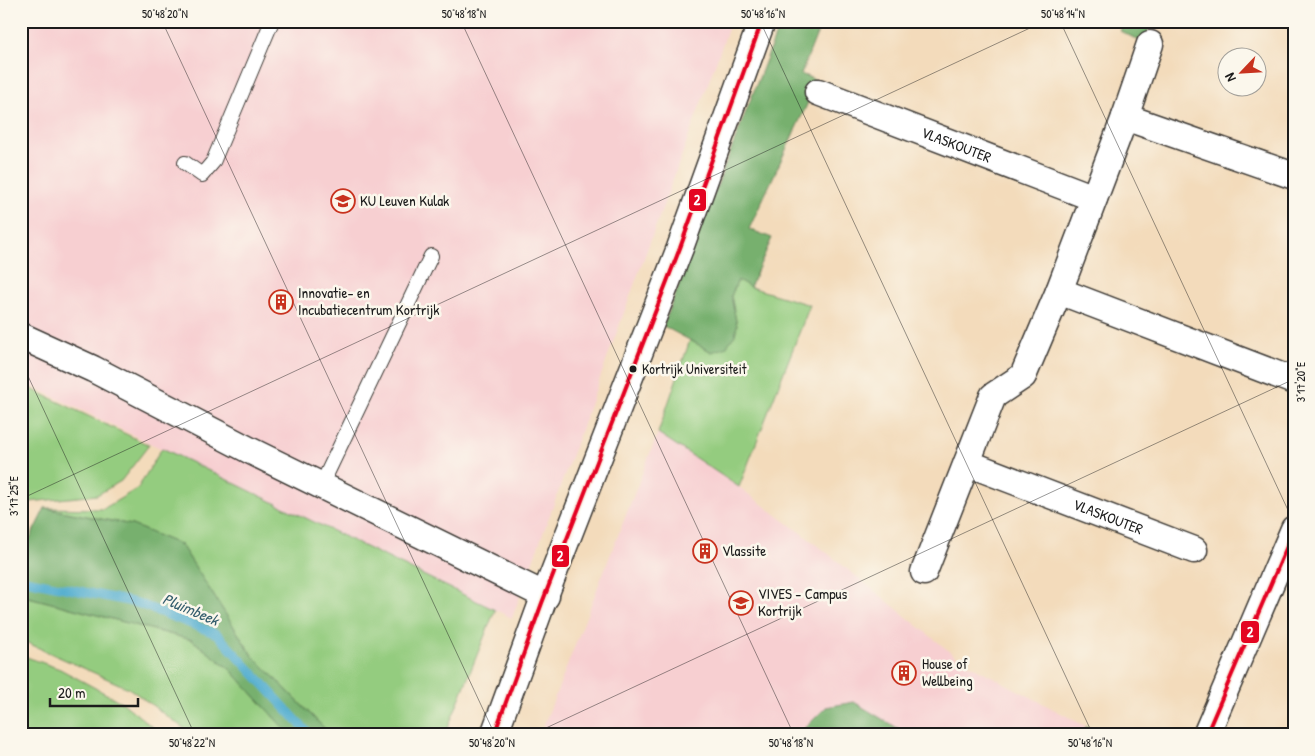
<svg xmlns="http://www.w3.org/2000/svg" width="1315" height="756" font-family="'Patrick Hand',sans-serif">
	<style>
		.built { fill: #f7cfd1 }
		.green { fill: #94cc7f; stroke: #58744e }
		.forest { fill: #77b06e; stroke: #4a6645 }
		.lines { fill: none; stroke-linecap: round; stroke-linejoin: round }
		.stream { stroke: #51adcf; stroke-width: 9 }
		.service-casing { stroke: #3c3934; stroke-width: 16 }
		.minor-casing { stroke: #3c3934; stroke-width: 29 }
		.service { stroke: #fff; stroke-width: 14 }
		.minor { stroke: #fff; stroke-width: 26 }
		.bus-1-casing { stroke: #fbf7ec; stroke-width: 8 }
		.bus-1 { stroke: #e40521; stroke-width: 4 }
		.ticks { fill: none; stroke: #1c1c1c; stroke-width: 1; stroke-opacity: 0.45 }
		.bus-dot { fill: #1c1c1c; stroke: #fbf7ec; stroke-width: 2 }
		.labels { text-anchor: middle; stroke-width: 5; stroke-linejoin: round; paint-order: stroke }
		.bus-label { font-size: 14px; fill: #1c1c1c; stroke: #fbf7ec; text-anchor: start }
		.street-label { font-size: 15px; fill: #1c1c1c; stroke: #fbf7ec }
		.poi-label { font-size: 15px; fill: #1c1c1c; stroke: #fbf7ec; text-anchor: start }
		.water-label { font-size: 16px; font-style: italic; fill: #345d6d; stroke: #fbf7ec }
		.line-badge { stroke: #fbf7ec; stroke-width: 2 }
		.badge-label { font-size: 14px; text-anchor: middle; font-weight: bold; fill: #fff }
		.neatline { fill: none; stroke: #1c1c1c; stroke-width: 2 }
		.ticks-label { font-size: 12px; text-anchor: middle; fill: #1c1c1c }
	</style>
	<rect width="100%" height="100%" fill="#fbf7ec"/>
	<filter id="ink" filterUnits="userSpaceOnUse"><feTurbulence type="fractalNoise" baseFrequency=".02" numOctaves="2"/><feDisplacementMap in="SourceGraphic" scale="10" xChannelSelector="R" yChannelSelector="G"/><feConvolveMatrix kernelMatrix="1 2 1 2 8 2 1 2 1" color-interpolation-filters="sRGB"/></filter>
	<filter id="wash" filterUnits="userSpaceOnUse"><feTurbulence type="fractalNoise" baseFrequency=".0096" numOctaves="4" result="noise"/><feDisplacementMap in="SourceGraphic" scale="20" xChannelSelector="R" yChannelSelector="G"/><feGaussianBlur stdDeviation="1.12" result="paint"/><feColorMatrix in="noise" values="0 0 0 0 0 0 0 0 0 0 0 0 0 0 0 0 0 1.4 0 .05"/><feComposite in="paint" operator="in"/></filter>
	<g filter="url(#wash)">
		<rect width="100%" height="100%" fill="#f3dbbb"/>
		<path class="built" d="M21,21H731L512,618L21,381Z
			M658,433L739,487L821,548L959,659L1102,735H540Z"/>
		<path class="green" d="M738,280L750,287L810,305L739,487L658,433L690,340L712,352L737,326L731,296Z
			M21,384L149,445L121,481L97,495L30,502L21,520Z
			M162,448L495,610L445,735H331L252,655L181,545L132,525L45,508L103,509L138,488Z
			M21,595L192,640L230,669L290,735H193L130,689L21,640Z
			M21,655L60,669L123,703L162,735H21Z
			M1086,726L1103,735H1081Z"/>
		<path class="forest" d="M781,21H822L801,74L818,81L749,229L772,238L750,287L738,280L731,296L737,326L735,335L726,347L712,352L663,326Z
			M1124,21H1152L1144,43L1120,31Z
			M45,508L132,525L181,545L252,655L331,735H290L230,669L192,640L21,595V556Z
			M854,702L909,735H798L826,707Z"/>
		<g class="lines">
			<path class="stream" d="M21,579L137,603L217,634L310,735"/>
		</g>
	</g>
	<g filter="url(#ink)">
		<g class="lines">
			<g class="service-casing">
				<path id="service" d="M185,163L202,175L213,162L272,21
					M321,486L431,256"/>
			</g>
			<g class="minor-casing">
				<g id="minor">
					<path id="s1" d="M818,92L1094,198"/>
					<path d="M1125,117L1294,176"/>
					<path d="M1059,291L1294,381"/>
					<path d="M21,336L93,369L251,451L546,596"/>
					<path id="s2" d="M967,463L1194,550"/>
					<path d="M924,572L993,396L1023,376L1059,291L1125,117L1150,44"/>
					<path d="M494,735L542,603L680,248L762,21"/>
					<path d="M1206,735L1294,529"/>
				</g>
			</g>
			<use href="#service" class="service"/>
			<use href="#minor" class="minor"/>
			<g class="bus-1-casing">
				<path id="bus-1" d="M494,735L542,603L680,248L762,21
					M1206,735L1294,530"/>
			</g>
			<use href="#bus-1" class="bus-1"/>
		</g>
	</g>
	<path class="ticks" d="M162,21L495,735M461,21L794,735M760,21L1093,735M1060,21L1294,523M21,24L28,21M21,361L195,735M21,499L1045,21M531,735L1294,379"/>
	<defs>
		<g id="university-ring" transform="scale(1.25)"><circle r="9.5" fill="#fbf7ec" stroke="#c8321e" stroke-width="1.5"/><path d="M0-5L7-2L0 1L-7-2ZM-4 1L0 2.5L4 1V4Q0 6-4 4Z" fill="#c8321e"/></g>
		<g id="building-ring" transform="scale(1.25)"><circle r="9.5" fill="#fbf7ec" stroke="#c8321e" stroke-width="1.5"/><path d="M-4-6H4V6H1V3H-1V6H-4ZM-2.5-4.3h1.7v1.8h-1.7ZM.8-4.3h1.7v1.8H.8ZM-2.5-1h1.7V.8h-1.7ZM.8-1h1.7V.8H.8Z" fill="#c8321e"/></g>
	</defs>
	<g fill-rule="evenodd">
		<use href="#university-ring" x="343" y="201"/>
		<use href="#building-ring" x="281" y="302"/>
		<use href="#building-ring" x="705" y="551"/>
		<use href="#university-ring" x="741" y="603"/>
		<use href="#building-ring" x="904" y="673"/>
	</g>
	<circle class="bus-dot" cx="633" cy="369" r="4.5"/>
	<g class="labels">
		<g class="bus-label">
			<text x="642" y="374">Kortrijk Universiteit</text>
		</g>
		<g class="street-label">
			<text dy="5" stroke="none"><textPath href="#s1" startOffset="148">VLASKOUTER</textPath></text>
			<text dy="5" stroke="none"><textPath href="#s2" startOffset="151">VLASKOUTER</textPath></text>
		</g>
		<g class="poi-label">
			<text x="360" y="206">KU Leuven Kulak</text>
			<text x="298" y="298">Innovatie- en<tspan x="298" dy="17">Incubatiecentrum Kortrijk</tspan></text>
			<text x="722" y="556">Vlassite</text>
			<text x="758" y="599">VIVES - Campus<tspan x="758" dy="17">Kortrijk</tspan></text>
			<text x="922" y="669">House of<tspan x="922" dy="17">Wellbeing</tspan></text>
		</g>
		<g class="water-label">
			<text transform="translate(191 609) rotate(23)" y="6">Pluimbeek</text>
		</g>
	</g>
	<g class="line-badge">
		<rect x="688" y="188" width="19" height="24" rx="5" fill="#e40521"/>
		<rect x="551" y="544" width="19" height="24" rx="5" fill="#e40521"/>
		<rect x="1240" y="620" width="20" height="24" rx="5" fill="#e40521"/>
	</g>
	<g class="badge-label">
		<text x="697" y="205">2</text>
		<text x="560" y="561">2</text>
		<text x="1250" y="637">2</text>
	</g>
	<rect width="1315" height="756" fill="none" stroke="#fbf7ec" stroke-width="55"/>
	<g transform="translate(1242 72) rotate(245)"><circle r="24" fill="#fbf7ec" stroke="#a29f99"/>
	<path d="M0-4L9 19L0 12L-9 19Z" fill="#c8321e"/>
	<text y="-8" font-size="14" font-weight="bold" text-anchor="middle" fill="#1c1c1c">N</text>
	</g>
	<path d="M50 698v8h88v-8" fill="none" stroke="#1c1c1c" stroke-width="2.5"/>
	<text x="58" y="698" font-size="15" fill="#1c1c1c" stroke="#fbf7ec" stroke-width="4" paint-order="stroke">20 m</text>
	<rect x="28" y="28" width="1260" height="700" class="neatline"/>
	<g class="ticks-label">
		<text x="165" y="18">50°48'20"N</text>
		<text x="464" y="18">50°48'18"N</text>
		<text x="763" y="18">50°48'16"N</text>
		<text x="1063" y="18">50°48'14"N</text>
		<text transform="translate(1301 382) rotate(-90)" y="4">3°17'20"E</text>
		<text transform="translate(14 496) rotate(-90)" y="4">3°17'25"E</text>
		<text x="192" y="747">50°48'22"N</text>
		<text x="492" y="747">50°48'20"N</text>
		<text x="791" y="747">50°48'18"N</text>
		<text x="1090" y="747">50°48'16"N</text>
	</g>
</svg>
